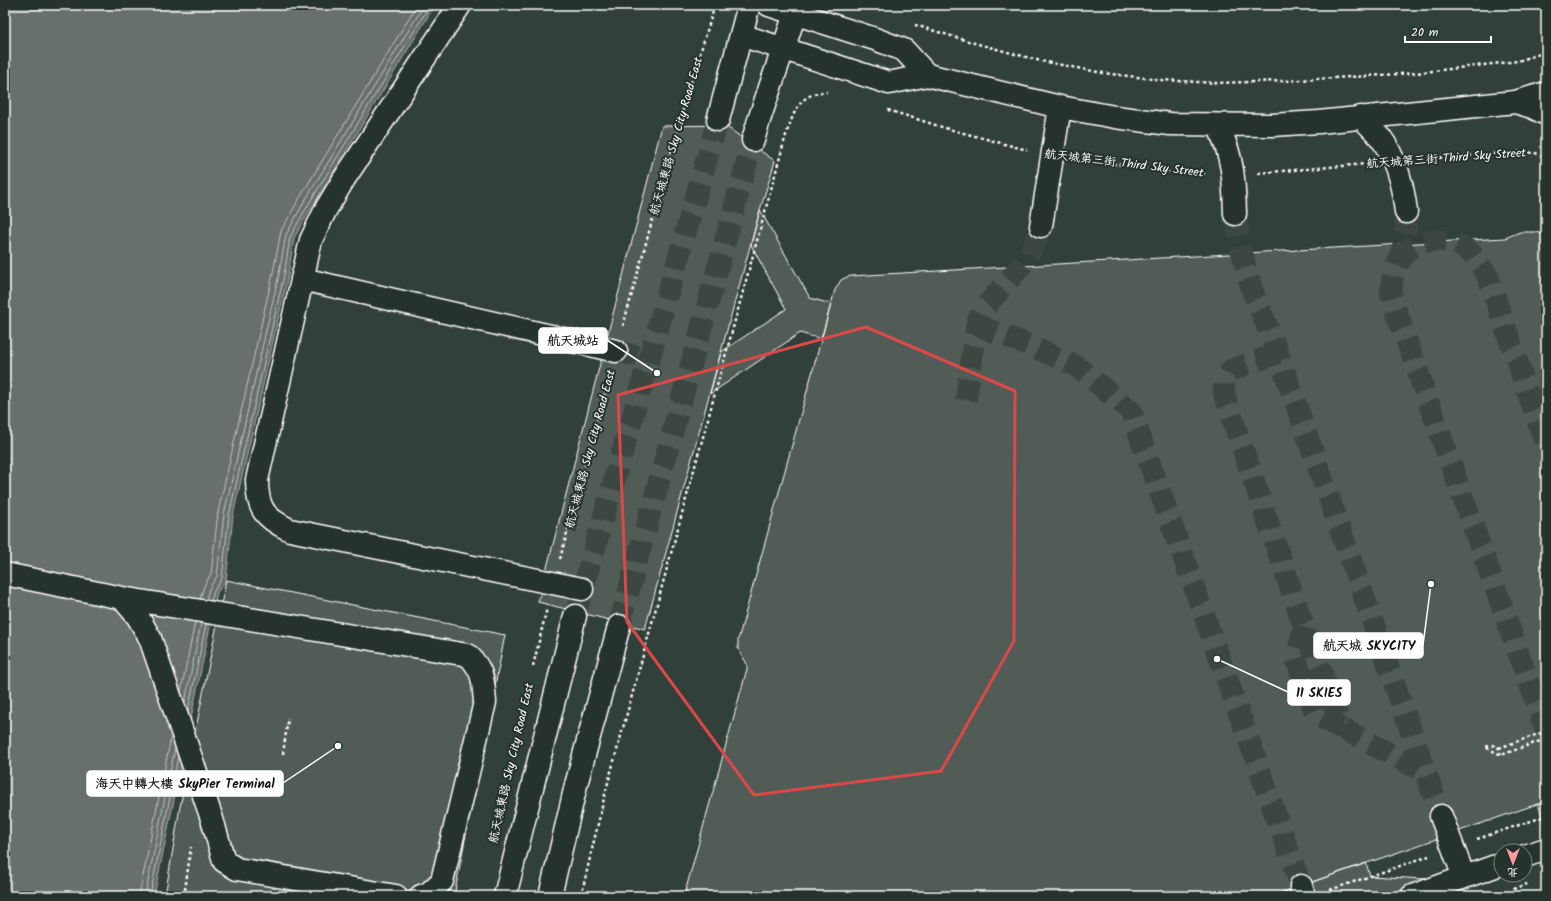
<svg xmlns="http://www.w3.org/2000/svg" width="1551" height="901" font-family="Kalam,'LXGW WenKai TC',sans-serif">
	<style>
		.built { fill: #333f3a; fill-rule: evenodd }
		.water { fill: #67706c; stroke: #a4a9a7 }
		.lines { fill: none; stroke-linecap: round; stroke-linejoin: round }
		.shore { stroke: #c2c6c4; stroke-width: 1 }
		.building { fill: #515c57; stroke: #fff }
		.minor-tunnel { stroke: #3c4742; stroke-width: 22; stroke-dasharray: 22 11; stroke-linecap: butt }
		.minor-casing { stroke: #fff; stroke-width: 25 }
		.path { stroke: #fff; stroke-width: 2.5; stroke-dasharray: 3 3; stroke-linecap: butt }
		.minor { stroke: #26332d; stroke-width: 22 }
		.marked { fill: none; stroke: #dc4848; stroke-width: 3; stroke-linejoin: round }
		.labels { text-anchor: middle; stroke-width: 4; stroke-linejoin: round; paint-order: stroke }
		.street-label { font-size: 12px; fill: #fff; stroke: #26332d }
		.leader { fill: none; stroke: #fff; stroke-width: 1.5 }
		.callout-dot { fill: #fff; stroke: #26332d; stroke-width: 1.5 }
		.callout { fill: #fff; stroke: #fff; stroke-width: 1.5 }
		.callout-label { font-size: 13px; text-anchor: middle; font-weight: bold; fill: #111 }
	</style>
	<rect width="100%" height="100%" fill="#26332d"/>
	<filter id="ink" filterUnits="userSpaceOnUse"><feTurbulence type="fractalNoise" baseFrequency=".025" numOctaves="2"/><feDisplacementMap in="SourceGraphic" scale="8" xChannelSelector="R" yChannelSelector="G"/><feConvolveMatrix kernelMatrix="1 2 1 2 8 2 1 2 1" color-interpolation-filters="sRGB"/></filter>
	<g filter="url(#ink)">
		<path class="built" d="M435,5H1546V896H154L217,593L226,580L221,573L288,276L294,238L312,207ZM1501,851H1525V875H1501Z"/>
		<path class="water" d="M5,5H435L312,207L294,238L288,276L233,516L226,580L217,593L154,896H5Z"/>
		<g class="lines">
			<path class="shore" d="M200,599L204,586L211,574L218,512L273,273L281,231L299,199L417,5
				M206,600L209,589L217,576L224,514L279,274L286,235L304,202L424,5
				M211,601L214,591L222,578L229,515L284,275L290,237L308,205L430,5
				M181,691L195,622
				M185,702L201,623
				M188,711L206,624
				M139,896L171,737
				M145,896L175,748
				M150,896L178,757"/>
		</g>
		<path class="building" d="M724,125L775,161L760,210L645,629L538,602L662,126Z
			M760,210L810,298L831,304L821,339L800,333L710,394L721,352L786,309L751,245Z
			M1520,232H1536L1546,235V801L1272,896H684L747,669V664L738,649V640L835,290L841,280L847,277L851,276L1505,238Z
			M226,580L505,635L454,896H165L180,807Z
			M1546,801V828L1538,804Z
			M1366,863L1370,876L1425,879L1449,896H1272Z
			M1546,893V896H1537Z"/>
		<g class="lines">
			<path class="minor-tunnel" d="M1406,212V232L1403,247L1393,276L1391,293L1394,305L1546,730
				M1235,214L1241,248L1247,273L1254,295L1278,353L1441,816
				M1399,262C1402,258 1406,251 1411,248C1429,236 1460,239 1474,256C1479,262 1483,270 1488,277L1546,445
				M976,325L1029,345L1076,366L1131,411L1301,886
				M616,351L650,359
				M1278,353L1231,370L1224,382V394L1304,627L1343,729L1425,772
				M966,400L977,322L984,308L1025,262L1037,239L1041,226
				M575,616L718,120
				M619,626L753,140
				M1304,627L1296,659L1316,715L1343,729"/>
			<g class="minor-casing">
				<path id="minor" d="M460,5L344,179L326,209L311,240L257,480C257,508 264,518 290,530L582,589
					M769,5L875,39L904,50L927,75
					M741,35L889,83L927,75L1060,107L1115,117L1170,124L1272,125L1319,122L1515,102L1546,93
					M1515,102L1532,107L1546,114
					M1361,117C1368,124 1375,131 1381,138C1397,160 1403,186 1406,212
					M718,120L749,5
					M1218,125C1233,158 1234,178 1235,214
					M753,140L759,120L798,5
					M1041,226L1060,107
					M302,279L616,351
					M5,574L122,598
					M1441,816L1464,877
					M1525,856L1546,849
					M1301,886L1304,896
					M396,896L237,869L224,861L212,819L150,638L138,617L122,598L468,655C484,671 483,681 485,702L442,881L429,893L421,896
					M505,896L575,616
					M550,896L576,785L619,626
					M1412,896L1501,864"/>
			</g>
			<path class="path" d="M866,5L874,9
				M915,25L978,44L1041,61L1103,73L1162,80L1215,83L1284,81L1416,73L1518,61L1546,52
				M888,110L945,128L1027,150
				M1077,159L1167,171L1207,174
				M1421,159L1519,152L1535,153L1546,157
				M1258,173L1366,164
				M623,326L685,102L715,5
				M560,559L609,377
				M533,666L547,608
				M1499,748L1541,733
				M283,754L288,718
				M1501,755L1499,748L1492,745L1485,747L1501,755L1543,740
				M1477,839L1546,816
				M1513,889L1530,883
				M185,890L191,847
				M1330,890L1429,856
				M581,896L606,790L786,135C792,119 796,100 814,94C819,93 822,92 827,92"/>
			<use href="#minor" class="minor"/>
		</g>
	</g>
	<path class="marked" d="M866,327L1015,391L1014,641L941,771L754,795L627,622L618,395Z"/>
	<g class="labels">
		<g class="street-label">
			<text transform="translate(676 136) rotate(-74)" y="4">航天城東路 Sky City Road East</text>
			<text transform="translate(1446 158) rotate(-4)" y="4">航天城第三街 Third Sky Street</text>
			<text transform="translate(1124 163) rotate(7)" y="4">航天城第三街 Third Sky Street</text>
			<text transform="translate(590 449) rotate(-75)" y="4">航天城東路 Sky City Road East</text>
			<text transform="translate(511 763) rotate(-77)" y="4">航天城東路 Sky City Road East</text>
		</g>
	</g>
	<path class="leader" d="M657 373L607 340M1431 584L1423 645M1217 659L1288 692M338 746L283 783"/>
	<g class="callout-dot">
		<circle cx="657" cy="373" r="4"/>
		<circle cx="1431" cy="584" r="4"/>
		<circle cx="1217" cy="659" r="4"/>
		<circle cx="338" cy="746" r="4"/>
	</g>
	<g class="callout">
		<rect x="539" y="328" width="68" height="25" rx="4"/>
		<rect x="1314" y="633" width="109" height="25" rx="4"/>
		<rect x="1288" y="680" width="62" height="25" rx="4"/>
		<rect x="87" y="771" width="196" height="25" rx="4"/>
	</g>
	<g class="callout-label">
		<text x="573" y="345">航天城站</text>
		<text x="1369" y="650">航天城 SKYCITY</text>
		<text x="1319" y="697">11 SKIES</text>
		<text x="185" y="788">海天中轉大樓 SkyPier Terminal</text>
	</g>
	<rect width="1551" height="901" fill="none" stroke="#26332d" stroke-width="20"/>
	<rect x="10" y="10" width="1531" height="881" fill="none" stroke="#fff" stroke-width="1.5" filter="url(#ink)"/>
	<g transform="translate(1513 863) rotate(180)"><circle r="19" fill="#26332d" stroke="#7d8581"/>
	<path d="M0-3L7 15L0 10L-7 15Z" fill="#ff9aa2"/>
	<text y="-6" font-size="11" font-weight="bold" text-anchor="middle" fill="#ffffff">北</text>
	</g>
	<path d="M1405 36v6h86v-6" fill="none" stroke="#ffffff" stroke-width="2"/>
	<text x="1411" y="36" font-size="12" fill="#ffffff" stroke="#26332d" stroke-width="3" paint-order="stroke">20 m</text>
</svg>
